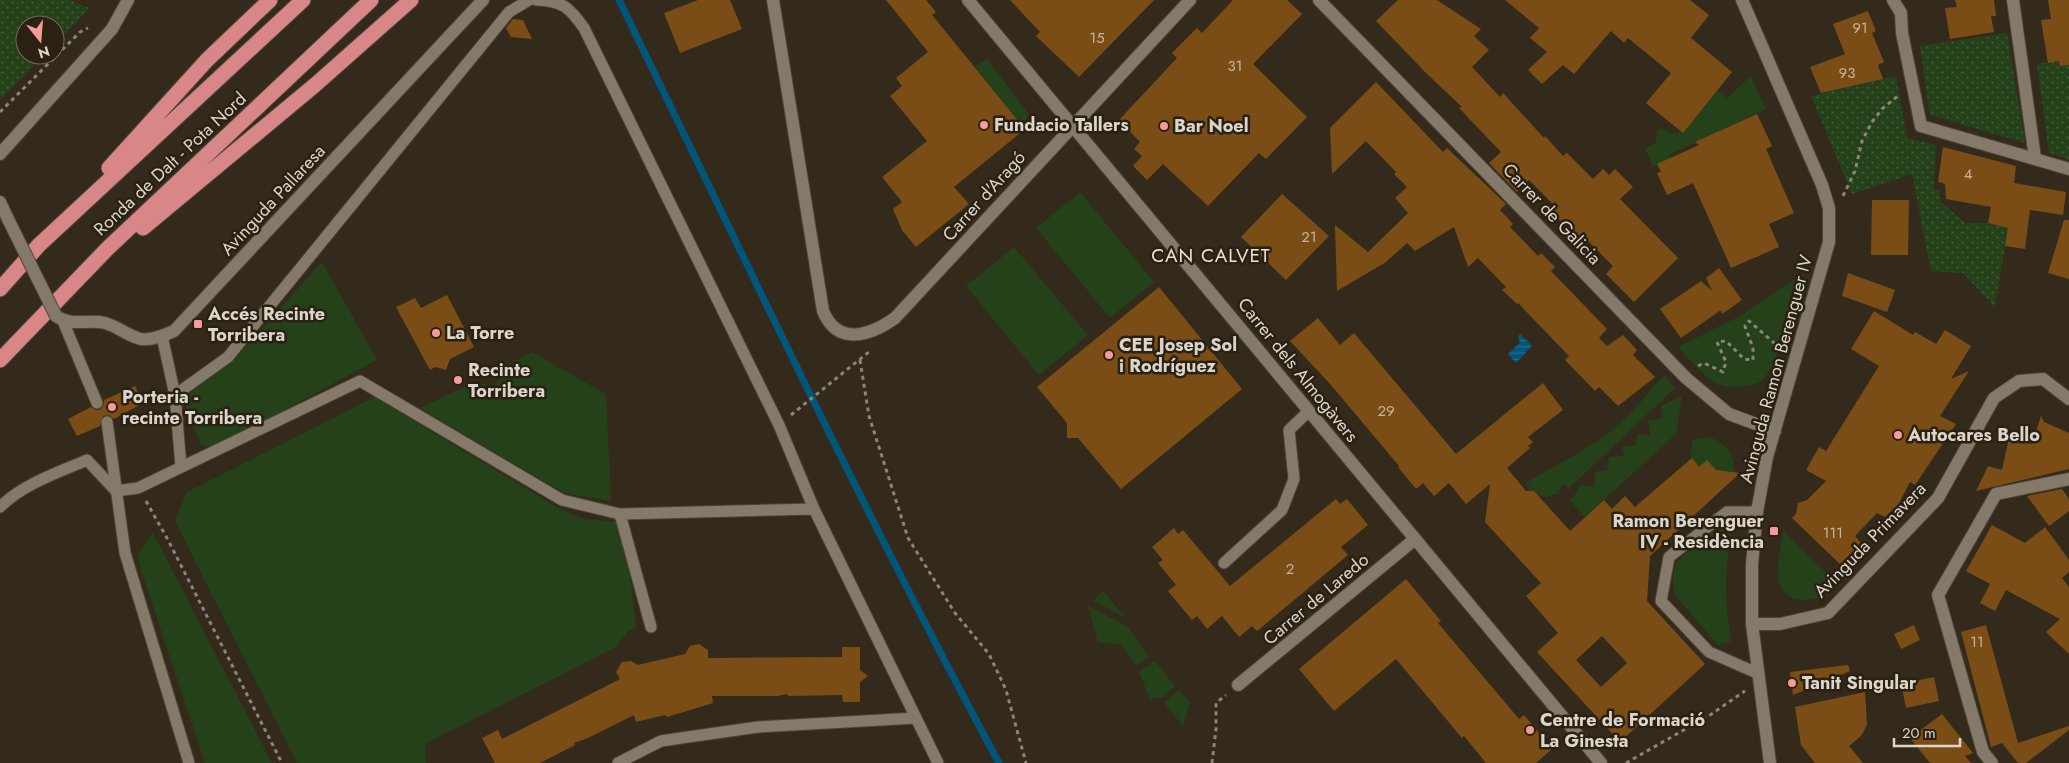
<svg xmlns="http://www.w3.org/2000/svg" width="2069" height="763" font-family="Jost,sans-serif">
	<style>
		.grass { fill: url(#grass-dots) }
		.garden { fill: #24411a }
		.water { fill: url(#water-rules) }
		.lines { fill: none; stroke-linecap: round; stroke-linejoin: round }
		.stream { stroke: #00567a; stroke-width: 7 }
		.building { fill: #7b4d16; fill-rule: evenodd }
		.lane-casing { stroke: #4d4539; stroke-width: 13 }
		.street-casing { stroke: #4d4539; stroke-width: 14 }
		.highway-casing { stroke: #4d4539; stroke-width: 17 }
		.path { stroke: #8c8479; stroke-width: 3; stroke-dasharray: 4 4; stroke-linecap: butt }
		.lane { stroke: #857a6a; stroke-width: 11 }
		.street { stroke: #857a6a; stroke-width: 12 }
		.highway { stroke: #d88687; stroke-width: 15 }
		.street-bridge-casing { stroke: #4d4539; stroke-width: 14; stroke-linecap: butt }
		.street-bridge { stroke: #857a6a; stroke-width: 12 }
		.poi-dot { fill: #f59b99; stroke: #2a2113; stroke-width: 2 }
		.labels { text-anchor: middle; stroke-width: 5; stroke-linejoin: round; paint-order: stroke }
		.number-label { font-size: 15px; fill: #c3b39e }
		.poi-label { font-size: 18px; font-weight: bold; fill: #dbd5cc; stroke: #2a2113; text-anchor: start }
		.street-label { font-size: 18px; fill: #dbd5cc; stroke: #2a2113 }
		.neighbourhood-label { font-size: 19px; letter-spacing: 1px; fill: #ece0ce; stroke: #2a2113 }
	</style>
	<defs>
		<pattern id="grass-dots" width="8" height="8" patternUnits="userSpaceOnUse" patternTransform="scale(1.25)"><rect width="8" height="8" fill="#24411a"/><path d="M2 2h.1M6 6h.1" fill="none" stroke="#435c3a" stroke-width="1.8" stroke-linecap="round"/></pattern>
		<pattern id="water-rules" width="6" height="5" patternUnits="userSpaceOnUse" patternTransform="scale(1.25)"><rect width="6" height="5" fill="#00567a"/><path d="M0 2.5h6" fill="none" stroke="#256d8c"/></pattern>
	</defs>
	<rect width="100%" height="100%" fill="#342a1c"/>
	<path class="grass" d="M0,0H69L90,8L55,44V25H25V55H44L0,100Z
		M2007,33L2025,143L1930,115L1920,46Z
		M2069,58V160L2049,152L2037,64Z
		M1896,76L1907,138L1936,145L1934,189L1939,190L1941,202L1965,223H1988L2008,228L1995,307L1963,273L1931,271L1912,174L1852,194L1811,96Z"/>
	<path class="garden" d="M987,59L1028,113L1025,129L975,67Z
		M1751,76L1766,109L1669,155L1671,159L1653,167L1645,148L1656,143L1657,132L1661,128L1671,133L1683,132L1718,90L1727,98Z
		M1080,192L1154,282L1110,318L1036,228Z
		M1014,247L1088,335L1039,375L966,286Z
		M322,262L377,360L221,444L209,446L201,445L185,405L186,396L231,363Z
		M1799,276L1774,363L1763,381C1717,397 1708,379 1678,347L1740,316Z
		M532,352L606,394L611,501L564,493L420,408L477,381L493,387L509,364Z
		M1665,375L1675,388L1569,488L1562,484L1557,494L1545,497L1530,491L1526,483C1557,464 1605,441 1629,415C1642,402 1651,387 1665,375Z
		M1682,396L1676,434L1585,517L1570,501L1581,485L1595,487V472L1607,470L1609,457L1624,456L1622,447L1636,445L1637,434L1651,436L1648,420L1663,418L1661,406Z
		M375,397L558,508L585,519L624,523L636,627L628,631L616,647L425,744L426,763H297L175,521L187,492Z
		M1710,437C1726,443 1735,455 1734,472H1729L1726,475L1699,467L1691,458L1692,440Z
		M1724,526L1733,527C1724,572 1724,595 1731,641L1718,645L1674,594L1673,577L1676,563L1704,537Z
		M1783,531L1836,582C1831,586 1827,592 1821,596C1808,604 1782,600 1779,582C1776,566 1781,548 1783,531Z
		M153,532V533L272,763H205L142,573L138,555Z
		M1103,591L1126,618L1093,601Z
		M1088,606L1127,626L1149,657L1136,666L1121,645L1098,642Z
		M1155,661L1175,686L1164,697L1150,699L1139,672Z
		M1178,690L1190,702L1183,726L1164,703Z"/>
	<path class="water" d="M1520,334L1532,346L1516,363L1508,354L1520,342L1518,337Z"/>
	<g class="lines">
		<path class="stream" d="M619,0C743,255 864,513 999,763"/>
	</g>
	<path class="building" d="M698,0H730L742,29L680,53L664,13Z
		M886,0H926L936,12L932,15L1025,129L954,187L969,204L916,247L902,230L893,209L902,202L882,177L927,141L890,96L902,86L896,78L928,52Z
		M1010,0H1154L1079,77L1036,36L1040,32Z
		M1233,0H1287L1302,14L1253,64L1307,117L1266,159L1259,153L1208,206L1163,164L1147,180L1133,166L1142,156L1134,149L1140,142L1119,120L1177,58L1172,53L1197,28L1202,33Z
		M1398,0H1437L1481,29L1474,36L1489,50L1472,67L1500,97L1503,93L1544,138L1545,136L1563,156L1567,153L1593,179L1603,169L1609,175L1615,169L1633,187L1620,199L1678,258L1634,302L1606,274L1613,266L1583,236L1578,240L1553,213L1557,208L1529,180L1517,192L1489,163L1501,152L1459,108L1462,107L1426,73L1376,21Z
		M1505,0H1690L1709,15L1691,38L1732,72L1683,133L1646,103L1671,73L1628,38L1624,43L1611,31L1574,74L1563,65L1542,84L1528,70L1547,52L1530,38L1539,28Z
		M1955,0H1994L1996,16H1991L1994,32L1950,39L1945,8L1957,7Z
		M2048,0H2069V65L2060,66L2059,61L2048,63L2041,20L2051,19Z
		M1868,11L1876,31L1872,33L1884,62L1878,65L1883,79L1821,93L1810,67L1845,54L1833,24Z
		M513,19L523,20L532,39L511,37L506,28Z
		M1376,82L1443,152L1447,148L1506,204L1500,210L1513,224L1510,227L1538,256L1541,253L1555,267L1551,271L1607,329L1599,338L1607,346L1623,335L1637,350L1633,355L1655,377L1618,406L1599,387L1595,391L1565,360L1569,356L1518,303L1517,304L1502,290L1506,287L1478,258L1468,267L1454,227L1415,251L1407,243L1386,262L1337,291L1335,225L1368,252L1408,213L1395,198L1407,187L1394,174L1396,172L1366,141L1332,174L1330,128Z
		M1757,114L1772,146L1766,149L1794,213L1769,224L1779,247L1731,268L1693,183L1667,195L1657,173L1661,172L1657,164L1699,145L1695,142Z
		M1943,147L2016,166L2014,183L2066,192L2063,215L2030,210L2025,249L2005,246L2008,228L1988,223L1991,207L1946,199L1945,184L1938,182Z
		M1282,194L1329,236L1286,280L1241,237Z
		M1872,200H1909L1908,255H1871Z
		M2064,220H2069V279L2048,273Z
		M1719,268L1742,300L1722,314L1721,310L1681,338L1660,309L1701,281L1712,291L1706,278Z
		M1848,273L1895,290L1887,312L1842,296Z
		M1159,287L1242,389L1121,489L1078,438H1067V423L1037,387Z
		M447,295L474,347L450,359L446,370L435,367L430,370L396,307L415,298L421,308Z
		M1874,311L1913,335L1915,332L1936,344L1945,330L1971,346L1951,379L1969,371L1940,416L1956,424L1915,485L1910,482L1898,505L1885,517L1877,513L1855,536L1861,543L1841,565L1792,518L1796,514L1798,503L1807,500L1826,481L1806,470L1819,447L1826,451L1879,366L1851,349Z
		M1318,318L1340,345L1354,333L1456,454L1543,383L1563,410L1528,437L1533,442L1528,446L1530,448L1507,468L1526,491H1534L1570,531L1604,500L1612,509L1625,496L1635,507L1692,458L1699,467L1707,460L1716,470L1740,473L1650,556L1647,601L1705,664L1620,742L1537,652L1558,633L1526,596L1541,583L1485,522L1490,484L1466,504L1449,483L1434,496L1423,483L1416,489L1398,467L1399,466L1331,385L1290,341ZM1602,636L1627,663L1601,687L1576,660Z
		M135,386L143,403L114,419L109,415L103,416L100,426L77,436L68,419L91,407L96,410H100L104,404V400Z
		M2041,416L2044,422L2069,433V469L1976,491L1988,466L2002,470L2009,438L2032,444Z
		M2062,489L2069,499V511L2049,526L2027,496Z
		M1336,499L1340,504L1347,499L1368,525L1341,547L1348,555L1257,631L1252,626L1239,637L1222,616L1207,629L1197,616L1192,620L1168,591L1176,585L1158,563L1163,560L1152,547L1174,528L1178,534L1183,530L1230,586Z
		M1992,525L2025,543L2045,527L2069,560V572L2062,578L2069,587V654L2046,632L2060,619L2006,590L1995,611L1980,603L1990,584L1966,571Z
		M1406,579L1441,621L1438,623L1519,719L1524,715L1552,749L1536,763H1486L1464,736L1462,738L1396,659L1334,711L1299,669Z
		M1914,625L1920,640L1901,649L1894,634Z
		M1986,625L2018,743L2069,726V730L2026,763H2018L2002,743L1991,747L1961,632Z
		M699,644L708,650V658L842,657V647H860V670L868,676L860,682V702H843L842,695L789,696L786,694L778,696H712L713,703L667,717L665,715L636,722L634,715L588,738L574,743L575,745L540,763H495L482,738L498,730L502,739L620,679L616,672L622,662L631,661L638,665L685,654L690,646Z
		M1848,665L1850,671L1793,695L1790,672Z
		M1934,677L1939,701L1906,708L1901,684Z
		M1865,692L1867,725L1861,736L1849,746L1863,763H1815L1801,745L1795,707Z
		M1942,714L1973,753L1965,756L1971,763H1930L1910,738Z"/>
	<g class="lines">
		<g class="lane-casing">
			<path id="lane" d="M536,0C563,1 569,7 584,28L779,425L814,509L938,763
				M63,321L97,403
				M162,336L175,395L181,467
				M175,395L228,357L509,12L529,0
				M107,422L125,553L189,763
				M116,491L138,488L360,381L562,500L620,514L814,509
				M0,507C23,484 57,473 87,460L116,491
				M1757,512H1727L1669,557L1661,601L1709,652L1757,673
				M620,514L651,627
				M1224,563L1282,510L1294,479L1289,430L1309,411
				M618,763L661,741L688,737L758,727L916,718"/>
		</g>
		<g class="street-casing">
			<path id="street" d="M773,0L823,311C838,347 871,335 895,318L1190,0
				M968,0L1601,763
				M1319,0L1686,378L1729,414L1775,431
				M1742,0L1822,185L1829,208V242L1767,457L1757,512L1752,564V624L1770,763
				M1893,0L1901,13L1902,33L1921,126L2069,169
				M2013,0L2035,158
				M0,154L112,29L128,0
				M0,202L8,219
				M56,316C72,327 87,319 105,323C117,326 128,336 141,339C151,341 165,335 174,331L483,0
				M1752,624H1780L1828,613L1938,498L1994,398L2019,381L2043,379L2069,399
				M1238,685L1415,539
				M1992,763L1983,752L1938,595L1996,494L2069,479"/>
		</g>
		<g class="highway-casing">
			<path id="highway" d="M109,168L207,60L270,0
				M143,228L315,85L411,0
				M0,289L39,245L303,0
				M0,360L107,249L371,0"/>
		</g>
		<path class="path" d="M0,112L80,32L88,28
			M1843,196L1855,171L1862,141L1872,122L1882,109L1899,95
			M860,360L869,416L908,538L955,613L989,654L1006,690L1026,763
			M1698,366L1704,363L1723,372L1726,362L1717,342L1726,341L1744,359L1753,360V348L1745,326L1749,321L1780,348
			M791,415L870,351
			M146,501L168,540L282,763
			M1212,763L1216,729V703L1226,695
			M1626,763L1710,715L1745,691"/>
		<use href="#lane" class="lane"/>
		<use href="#street" class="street"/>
		<use href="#highway" class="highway"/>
		<g class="street-bridge-casing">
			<path id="street-bridge" d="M8,219L56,316"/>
		</g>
		<use href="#street-bridge" class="street-bridge"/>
	</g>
	<g class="poi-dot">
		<circle cx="984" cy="125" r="5"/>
		<circle cx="1164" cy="126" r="5"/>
		<rect x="193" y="319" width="10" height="10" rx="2.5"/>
		<circle cx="436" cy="333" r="5"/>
		<circle cx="1109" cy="355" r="5"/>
		<circle cx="458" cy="380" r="5"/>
		<circle cx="112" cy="407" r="5"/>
		<circle cx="1898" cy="435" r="5"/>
		<rect x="1769" y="526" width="10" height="10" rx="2.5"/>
		<circle cx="1792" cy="683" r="5"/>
		<circle cx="1530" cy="730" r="5"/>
	</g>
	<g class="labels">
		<g class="number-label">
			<text x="1860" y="33">91</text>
			<text x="1097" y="43">15</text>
			<text x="1235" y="71">31</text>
			<text x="1847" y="78">93</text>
			<text x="1968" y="179">4</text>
			<text x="1309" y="242">21</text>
			<text x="1386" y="416">29</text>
			<text x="1833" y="538">111</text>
			<text x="1290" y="574">2</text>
			<text x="1977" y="647">11</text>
		</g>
		<g class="poi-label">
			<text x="994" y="131">Fundacio Tallers</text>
			<text x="1174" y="132">Bar Noel</text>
			<text x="208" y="320">Accés Recinte<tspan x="208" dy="21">Torribera</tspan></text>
			<text x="446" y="339">La Torre</text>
			<text x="1119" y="351">CEE Josep Sol<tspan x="1119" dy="21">i Rodríguez</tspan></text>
			<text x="468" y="376">Recinte<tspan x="468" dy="21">Torribera</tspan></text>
			<text x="122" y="403">Porteria -<tspan x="122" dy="21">recinte Torribera</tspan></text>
			<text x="1908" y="441">Autocares Bello</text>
			<text x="1764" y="527" text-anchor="end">Ramon Berenguer<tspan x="1764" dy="21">IV - Residència</tspan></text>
			<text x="1802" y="689">Tanit Singular</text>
			<text x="1540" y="726">Centre de Formació<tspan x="1540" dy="21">La Ginesta</tspan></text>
		</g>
		<g class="street-label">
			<text transform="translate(170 164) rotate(-43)" y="6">Ronda de Dalt - Pota Nord</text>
			<text transform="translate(984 196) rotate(-48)" y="6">Carrer d'Aragó</text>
			<text transform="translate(273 200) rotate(-47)" y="6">Avinguda Pallaresa</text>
			<text transform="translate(1552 214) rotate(46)" y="6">Carrer de Galicia</text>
			<text transform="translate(1776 369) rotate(-75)" y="6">Avinguda Ramon Berenguer IV</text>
			<text transform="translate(1298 370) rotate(51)" y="6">Carrer dels Almogàvers</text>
			<text transform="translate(1870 540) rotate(-46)" y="6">Avinguda Primavera</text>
			<text transform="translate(1316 599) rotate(-40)" y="6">Carrer de Laredo</text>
		</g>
		<g class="neighbourhood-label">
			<text x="1211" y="262">CAN CALVET</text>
		</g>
	</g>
	<g transform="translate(40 40) rotate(163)"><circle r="24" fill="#2a2113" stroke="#71695d"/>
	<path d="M0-4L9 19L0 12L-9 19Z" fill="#f59b99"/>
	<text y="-8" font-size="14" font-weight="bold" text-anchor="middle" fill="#dbd5cc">N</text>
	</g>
	<path d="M1894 738v8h66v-8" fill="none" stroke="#dbd5cc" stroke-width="2.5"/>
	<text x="1902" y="738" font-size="15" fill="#dbd5cc" stroke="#2a2113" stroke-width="4" paint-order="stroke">20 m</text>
</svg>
